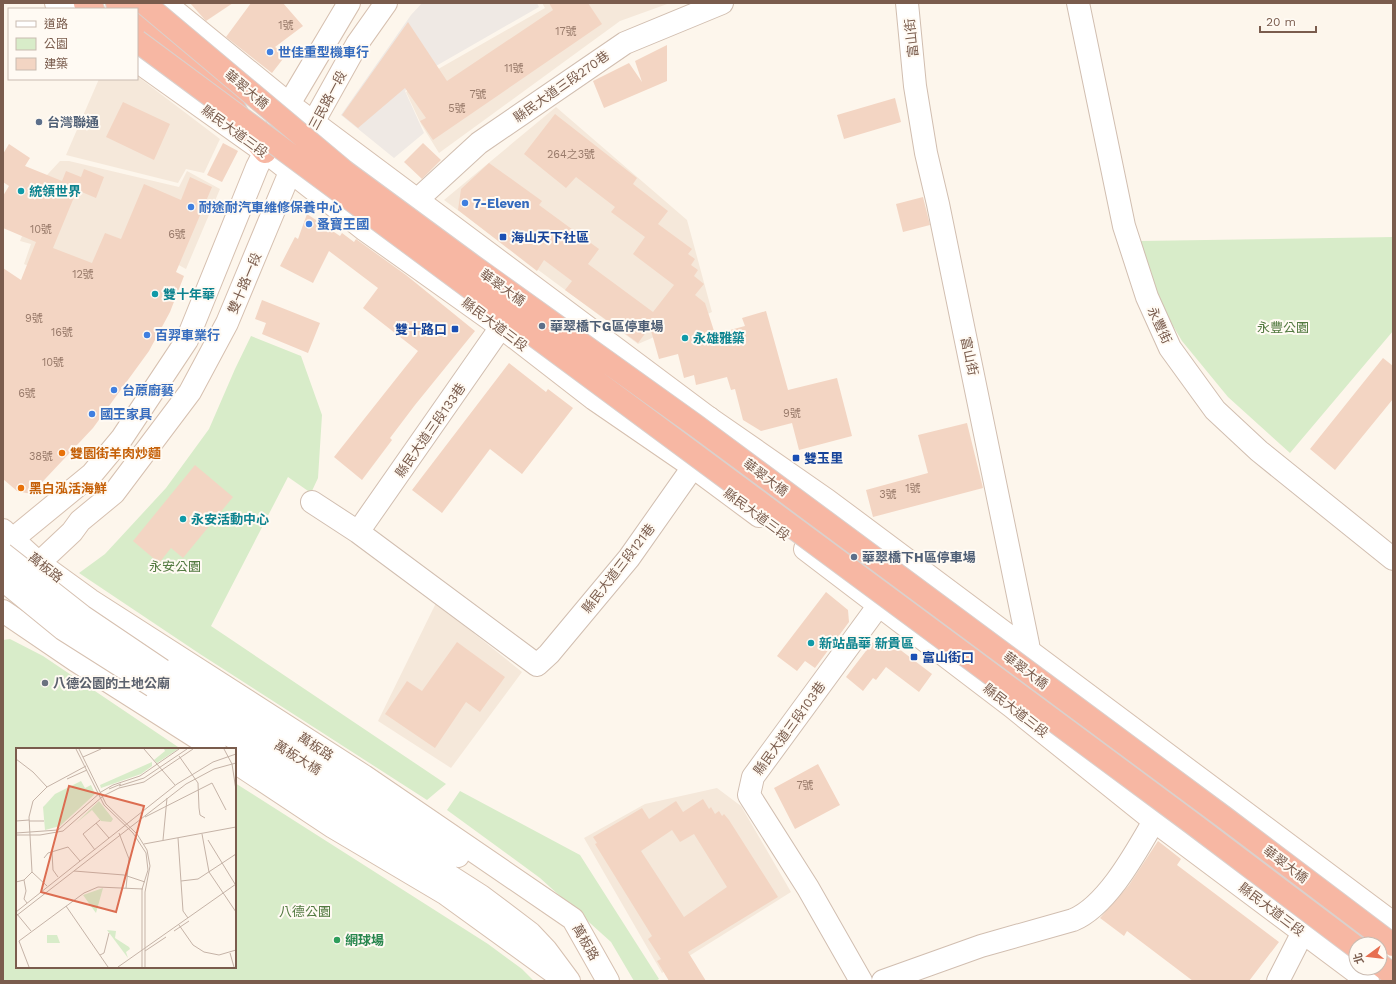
<svg xmlns="http://www.w3.org/2000/svg" width="1396" height="984" font-family="'Work Sans','Noto Sans TC',sans-serif">
	<style>
		.residential { fill: #f5e8da }
		.industrial { fill: #efe9e4 }
		.green { fill: #d8ecc9 }
		.building { fill: #f3d5c3; fill-rule: evenodd }
		.lines { fill: none; stroke-linecap: round; stroke-linejoin: round }
		.street-casing { stroke: #d1beb0; stroke-width: 24 }
		.secondary-casing { stroke: #d6c0b0; stroke-width: 24 }
		.highway-casing { stroke: #dad1cd; stroke-width: 24 }
		.street { stroke: #fff; stroke-width: 22 }
		.secondary { stroke: #fff; stroke-width: 22 }
		.highway { stroke: #f7b7a3; stroke-width: 22 }
		.secondary-bridge-casing { stroke: #d6c0b0; stroke-width: 24; stroke-linecap: butt }
		.highway-bridge-casing { stroke: #dad1cd; stroke-width: 24; stroke-linecap: butt }
		.secondary-bridge { stroke: #fff; stroke-width: 22 }
		.highway-bridge { stroke: #f7b7a3; stroke-width: 22 }
		.shop-dot { fill: #3f7fe0; stroke: #fffaf3; stroke-width: 1.5 }
		.service-dot { fill: #5c6f8a; stroke: #fffaf3; stroke-width: 1.5 }
		.culture-dot { fill: #0f9aa8; stroke: #fffaf3; stroke-width: 1.5 }
		.transit-dot { fill: #1a4fb4; stroke: #fffaf3; stroke-width: 1.5 }
		.food-dot { fill: #e8710a; stroke: #fffaf3; stroke-width: 1.5 }
		.worship-dot { fill: #6b7280; stroke: #fffaf3; stroke-width: 1.5 }
		.leisure-dot { fill: #2e9e5b; stroke: #fffaf3; stroke-width: 1.5 }
		.labels { text-anchor: middle; stroke-width: 4; stroke-linejoin: round; paint-order: stroke }
		.number-label { font-size: 11px; fill: #987a6a }
		.street-label { font-size: 13px; fill: #7a5c4d; stroke: #fffaf3 }
		.shop-label { font-size: 13px; font-weight: bold; fill: #366cbe; stroke: #fffaf3; text-anchor: start }
		.service-label { font-size: 13px; font-weight: bold; fill: #4e5e75; stroke: #fffaf3; text-anchor: start }
		.culture-label { font-size: 13px; font-weight: bold; fill: #0d838f; stroke: #fffaf3; text-anchor: start }
		.transit-label { font-size: 13px; font-weight: bold; fill: #164399; stroke: #fffaf3; text-anchor: start }
		.park-label { font-size: 13px; fill: #537a41; stroke: #fffaf3 }
		.food-label { font-size: 13px; font-weight: bold; fill: #c56008; stroke: #fffaf3; text-anchor: start }
		.worship-label { font-size: 13px; font-weight: bold; fill: #5b616d; stroke: #fffaf3; text-anchor: start }
		.leisure-label { font-size: 13px; font-weight: bold; fill: #27864d; stroke: #fffaf3; text-anchor: start }
		.inset-road { fill: none; stroke: #c5b3a7; stroke-width: 1 }
		.view { fill: #dc6d51; fill-opacity: 0.15; stroke: #dc6d51; stroke-width: 2 }
		.inset-edge { fill: none; stroke: #7a5c4d; stroke-width: 2 }
	</style>
	<rect width="100%" height="100%" fill="#fdf6ec"/>
	<path class="residential" d="M542,3H670L620,21L439,153L421,124L406,92L433,72L545,8Z
		M137,76L220,139L204,173L186,169L178,183L66,155L99,79H137Z
		M556,107L687,220L712,312L638,344L444,200Z
		M60,161H69L179,187L187,171L220,189L186,269L136,242L105,300L24,264L31,244L20,241L47,175Z
		M436,603L522,672L451,768L378,721Z
		M717,788L741,806L791,892L662,973L584,838L645,804Z"/>
	<path class="industrial" d="M422,3H537L539,7L436,66L405,91L424,133L394,158L341,115L411,15Z"/>
	<path class="green" d="M1393,237V331L1290,453L1228,397L1182,341L1154,294L1140,241Z
		M251,336L301,356L322,415L318,478L311,493L288,477L211,626L446,784L427,800L200,654L79,573L105,554L166,488L209,429L235,369Z
		M10,639L43,656L181,749H17V967H235V783L488,944L522,969L534,981H3V640Z
		M460,791L580,855L659,979L656,981H634L611,942L540,878L447,810Z"/>
	<path class="building" d="M190,3H233L206,21Z
		M251,3H283L303,26L275,47L286,55L272,73L226,37Z
		M549,3H588L602,24L433,140L420,121L426,118L405,88L358,128L342,115L408,22L447,81L553,10Z
		M667,45V81L604,108L593,81L629,63L642,82L635,61Z
		M895,98L901,122L844,139L837,115Z
		M123,102L170,124L154,160L106,137Z
		M555,114L637,178L633,184L668,211L658,224L692,249L688,254L695,259L691,265L698,270L694,276L704,284L695,295L705,303L715,334L745,326L742,318L766,311L788,390L837,378L852,436L799,450L792,423L761,431L743,420L735,389L731,390L727,377L696,385L694,375L684,378L678,354L659,359L650,327L638,343L565,290L572,281L544,260L537,271L458,210L461,189L489,163L542,201L539,205L599,249L588,264L653,312L674,285L633,254L645,237L611,212L615,207L576,177L566,188L524,154Z
		M223,143L238,151L222,182L207,175Z
		M423,143L441,160L422,179L404,162Z
		M9,144L30,158L25,166L62,181L66,171L81,177L84,169L104,177L96,198L77,190L53,248L92,263L105,233L121,239L144,184L181,200L190,177L212,187L176,272L184,276L170,312L149,351L93,428L31,494L17,491L3,479V268L21,280L36,242L3,228V196L9,186L3,182V154Z
		M923,197L930,225L903,232L896,204Z
		M307,214L340,236L342,233L354,242L356,239L406,275L475,331L415,405L390,438L392,440L362,480L334,457L418,351L363,308L378,288L329,251L313,283L280,266L295,237L298,239Z
		M262,300L320,323L308,353L262,334L266,323L255,319Z
		M1383,358L1393,366V399L1335,470L1310,449Z
		M509,363L546,392L548,389L573,408L522,474L490,449L442,513L412,490Z
		M967,423L983,488L873,517L866,490L928,473L918,435Z
		M195,465L233,497L183,558L171,548L159,563L133,541Z
		M826,592L848,610L849,622L815,668L805,661L797,671L777,656Z
		M882,639L890,642L932,674L919,692L886,667L876,680L873,678L863,691L846,677L872,643Z
		M457,642L505,677L480,712L466,702L435,748L385,714L407,681L422,691Z
		M818,764L840,805L795,829L774,788Z
		M703,799L709,809L711,807L715,814L719,811L722,816L724,814L729,820L778,897L688,952L706,981H669L657,961L661,959L648,939L652,936L595,844L597,843L593,837L642,808L649,819L676,801L683,812ZM672,830L680,842L694,834L727,887L684,917L641,851Z
		M1158,841L1181,859L1177,865L1279,942L1249,981H1193L1127,931L1124,936L1100,918L1129,885Z"/>
	<g class="lines">
		<g class="street-casing">
			<path id="street" d="M907,3L915,86L926,153L938,204L1028,644L1029,652L1025,663
				M1078,3L1124,226L1147,297L1170,348L1215,410L1259,451L1393,559
				M418,199L479,143L625,43L722,3
				M312,502L358,532L537,665L549,654L629,558L693,467L709,418
				M358,532L501,327
				M861,981L808,888L749,795L753,777L879,605
				M883,981L981,946L1073,920C1107,906 1136,852 1154,821
				M1278,981L1303,932"/>
		</g>
		<g class="secondary-casing">
			<path id="secondary" d="M56,3L64,9
				M165,3L289,104L709,418L827,500L1393,923
				M137,61L276,160L365,230L501,327L594,399L693,467L759,516
				M3,530L39,563L90,600L364,776L573,919L608,981
				M3,547L92,474L122,438L187,340L257,167L289,104L349,3
				M805,549L1011,706L1154,821L1368,981
				M27,572L39,563L72,532L80,521L114,493L190,392L227,323L290,172L314,121L357,44L386,3
				M3,611L75,660L215,749
				M162,670L218,707L458,856
				M153,686L481,896L530,933L546,950L569,981
				M235,762L333,827L446,894L559,976"/>
		</g>
		<g class="highway-casing">
			<path id="highway" d="M85,3L93,9
				M117,3L125,9
				M137,18L174,46L231,102L245,128L265,152
				M1380,965L1393,975"/>
		</g>
		<use href="#street" class="street"/>
		<use href="#secondary" class="secondary"/>
		<use href="#highway" class="highway"/>
		<g class="secondary-bridge-casing">
			<path id="secondary-bridge" d="M3,554L82,616L162,670
				M3,580L63,629L153,686"/>
		</g>
		<g class="highway-bridge-casing">
			<path id="highway-bridge" d="M144,3L344,171L469,263L695,425L1225,818L1393,945
				M137,41L1192,823L1356,947"/>
		</g>
		<use href="#secondary-bridge" class="secondary-bridge"/>
		<use href="#highway-bridge" class="highway-bridge"/>
	</g>
	<g class="shop-dot">
		<circle cx="270" cy="52" r="4"/>
		<circle cx="465" cy="203" r="4"/>
		<circle cx="191" cy="207" r="4"/>
		<circle cx="309" cy="224" r="4"/>
		<circle cx="147" cy="335" r="4"/>
		<circle cx="114" cy="390" r="4"/>
		<circle cx="92" cy="414" r="4"/>
	</g>
	<g class="service-dot">
		<circle cx="39" cy="122" r="4"/>
		<circle cx="542" cy="326" r="4"/>
		<circle cx="854" cy="557" r="4"/>
	</g>
	<g class="culture-dot">
		<circle cx="21" cy="191" r="4"/>
		<circle cx="155" cy="294" r="4"/>
		<circle cx="685" cy="338" r="4"/>
		<circle cx="183" cy="519" r="4"/>
		<circle cx="811" cy="643" r="4"/>
	</g>
	<g class="transit-dot">
		<rect x="499" y="233" width="8" height="8" rx="2"/>
		<rect x="451" y="325" width="8" height="8" rx="2"/>
		<rect x="792" y="454" width="8" height="8" rx="2"/>
		<rect x="910" y="653" width="8" height="8" rx="2"/>
	</g>
	<g class="food-dot">
		<circle cx="62" cy="453" r="4"/>
		<circle cx="21" cy="488" r="4"/>
	</g>
	<circle class="worship-dot" cx="45" cy="683" r="4"/>
	<circle class="leisure-dot" cx="337" cy="940" r="4"/>
	<g class="labels">
		<g class="number-label">
			<text x="286" y="29">1號</text>
			<text x="566" y="35">17號</text>
			<text x="514" y="72">11號</text>
			<text x="478" y="98">7號</text>
			<text x="457" y="112">5號</text>
			<text x="571" y="158">264之3號</text>
			<text x="41" y="233">10號</text>
			<text x="177" y="238">6號</text>
			<text x="83" y="278">12號</text>
			<text x="34" y="322">9號</text>
			<text x="62" y="336">16號</text>
			<text x="53" y="366">10號</text>
			<text x="27" y="397">6號</text>
			<text x="792" y="417">9號</text>
			<text x="41" y="460">38號</text>
			<text x="913" y="492">1號</text>
			<text x="888" y="498">3號</text>
			<text x="805" y="789">7號</text>
		</g>
		<g class="street-label">
			<text transform="translate(911 38) rotate(-96)" y="5">富山街</text>
			<text transform="translate(561 86) rotate(-35)" y="5">縣民大道三段270巷</text>
			<text transform="translate(247 89) rotate(40)" y="5">華翠大橋</text>
			<text transform="translate(327 100) rotate(-62)" y="5">三民路一段</text>
			<text transform="translate(235 131) rotate(36)" y="5">縣民大道三段</text>
			<text transform="translate(244 283) rotate(-67)" y="5">雙十路一段</text>
			<text transform="translate(503 287) rotate(36)" y="5">華翠大橋</text>
			<text transform="translate(495 324) rotate(37)" y="5">縣民大道三段</text>
			<text transform="translate(1160 325) rotate(65)" y="5">永豐街</text>
			<text transform="translate(970 356) rotate(78)" y="5">富山街</text>
			<text transform="translate(430 430) rotate(-55)" y="5">縣民大道三段133巷</text>
			<text transform="translate(766 477) rotate(37)" y="5">華翠大橋</text>
			<text transform="translate(757 514) rotate(36)" y="5">縣民大道三段</text>
			<text transform="translate(46 567) rotate(38)" y="5">萬板路</text>
			<text transform="translate(618 568) rotate(-52)" y="5">縣民大道三段121巷</text>
			<text transform="translate(1026 670) rotate(37)" y="5">華翠大橋</text>
			<text transform="translate(1016 710) rotate(38)" y="5">縣民大道三段</text>
			<text transform="translate(789 728) rotate(-54)" y="5">縣民大道三段103巷</text>
			<text transform="translate(316 746) rotate(33)" y="5">萬板路</text>
			<text transform="translate(298 757) rotate(32)" y="5">萬板大橋</text>
			<text transform="translate(1286 864) rotate(37)" y="5">華翠大橋</text>
			<text transform="translate(1272 909) rotate(37)" y="5">縣民大道三段</text>
			<text transform="translate(586 942) rotate(60)" y="5">萬板路</text>
		</g>
		<g class="shop-label">
			<text x="278" y="57">世佳重型機車行</text>
			<text x="473" y="208">7-Eleven</text>
			<text x="199" y="212">耐途耐汽車維修保養中心</text>
			<text x="317" y="229">蚤寶王國</text>
			<text x="155" y="340">百羿車業行</text>
			<text x="122" y="395">台蒝廚藝</text>
			<text x="100" y="419">國王家具</text>
		</g>
		<g class="service-label">
			<text x="47" y="127">台灣聯通</text>
			<text x="550" y="331">華翠橋下G區停車場</text>
			<text x="862" y="562">華翠橋下H區停車場</text>
		</g>
		<g class="culture-label">
			<text x="29" y="196">統領世界</text>
			<text x="163" y="299">雙十年華</text>
			<text x="693" y="343">永雄雅築</text>
			<text x="191" y="524">永安活動中心</text>
			<text x="819" y="648">新站晶華 新貴區</text>
		</g>
		<g class="transit-label">
			<text x="511" y="242">海山天下社區</text>
			<text x="447" y="334" text-anchor="end">雙十路口</text>
			<text x="804" y="463">雙玉里</text>
			<text x="922" y="662">富山街口</text>
		</g>
		<g class="park-label">
			<text x="1283" y="332">永豐公園</text>
			<text x="175" y="571">永安公園</text>
			<text x="305" y="916">八德公園</text>
		</g>
		<g class="food-label">
			<text x="70" y="458">雙園街羊肉炒麵</text>
			<text x="29" y="493">黑白泓活海鮮</text>
		</g>
		<g class="worship-label">
			<text x="53" y="688">八德公園的土地公廟</text>
		</g>
		<g class="leisure-label">
			<text x="345" y="945">網球場</text>
		</g>
	</g>
	<g transform="translate(16 748)">
		<rect width="220" height="220" fill="#fdf6ec"/>
		<path d="M148,1H162L141,15L138,12L149,3ZM136,14V18L125,26L85,40L84,37ZM65,33L69,40L75,37L79,46L44,78L29,82L27,59L30,56L39,46ZM83,53L97,71L95,74L85,73L76,62L59,76ZM87,140L80,165L67,147ZM91,182L100,183L99,190L113,199L114,201L110,204L112,210ZM31,187H41L44,195H31Z" fill="#d8ecc9"/>
		<path class="inset-road" d="M60,1L88,57L117,85L130,105L132,122L126,141V219M63,1L90,56L121,86L131,102L134,118L129,144V219M128,1L159,37M208,1L216,16L220,42M163,8L182,35L183,60L184,67L189,70M67,9L85,1M0,11L17,24L31,39M51,31L71,22M103,38L128,30L171,1M93,41L105,36M129,69L196,35L210,62M0,73L13,72M13,73H28M80,75L93,90M0,85L42,82L85,44L97,37L124,28L163,1M103,85L113,111L110,140M186,86L193,124L220,164M0,87H24L47,83L87,48L103,40L128,34L177,1M162,90L167,163L172,170M147,92L151,50M192,92L219,136M128,96L220,79M79,102L67,86L84,72M36,104L37,122L42,129M28,110L32,105L52,99L64,113M58,123L108,127L129,134M16,124L13,69L17,53L31,39L70,18M16,124L31,138M8,132L10,143L8,151L11,155M165,133L182,131L220,106M0,134L8,132L16,124M50,158L92,219M0,164L161,36L197,14L220,6M1,166L15,183M0,168L170,36L198,21L220,15M163,177L177,197L188,204L203,207L220,202M158,183L173,173M129,203L150,189M214,205L218,219M84,207L88,205L93,185M13,219L3,193L68,145L82,139L127,141M102,219L220,136"/>
		<path class="view" d="M53,38L128,58L100,164L25,144Z"/>
		<rect width="220" height="220" class="inset-edge"/>
	</g>
	<rect width="1396" height="984" fill="none" stroke="#7a5c4d" stroke-width="8"/>
	<rect x="8" y="8" width="130" height="72" fill="#fffaf3" stroke="#cabbb1"/>
	<rect x="16" y="21" width="20" height="6" fill="#ffffff" stroke="#cabbb1"/>
	<text x="44" y="28" font-size="12" fill="#7a5c4d">道路</text>
	<rect x="16" y="38" width="20" height="12" fill="#d8ecc9" stroke="#cabbb1"/>
	<text x="44" y="48" font-size="12" fill="#7a5c4d">公園</text>
	<rect x="16" y="58" width="20" height="12" fill="#f3d5c3" stroke="#cabbb1"/>
	<text x="44" y="68" font-size="12" fill="#7a5c4d">建築</text>
	<g transform="translate(1368 956) rotate(255)"><circle r="19" fill="#fffaf3" stroke="#cabbb1"/>
	<path d="M0-3L7 15L0 10L-7 15Z" fill="#e76f51"/>
	<text y="-6" font-size="11" font-weight="bold" text-anchor="middle" fill="#7a5c4d">北</text>
	</g>
	<path d="M1260 26v6h56v-6" fill="none" stroke="#7a5c4d" stroke-width="2"/>
	<text x="1266" y="26" font-size="12" fill="#7a5c4d" stroke="#fffaf3" stroke-width="3" paint-order="stroke">20 m</text>
</svg>
